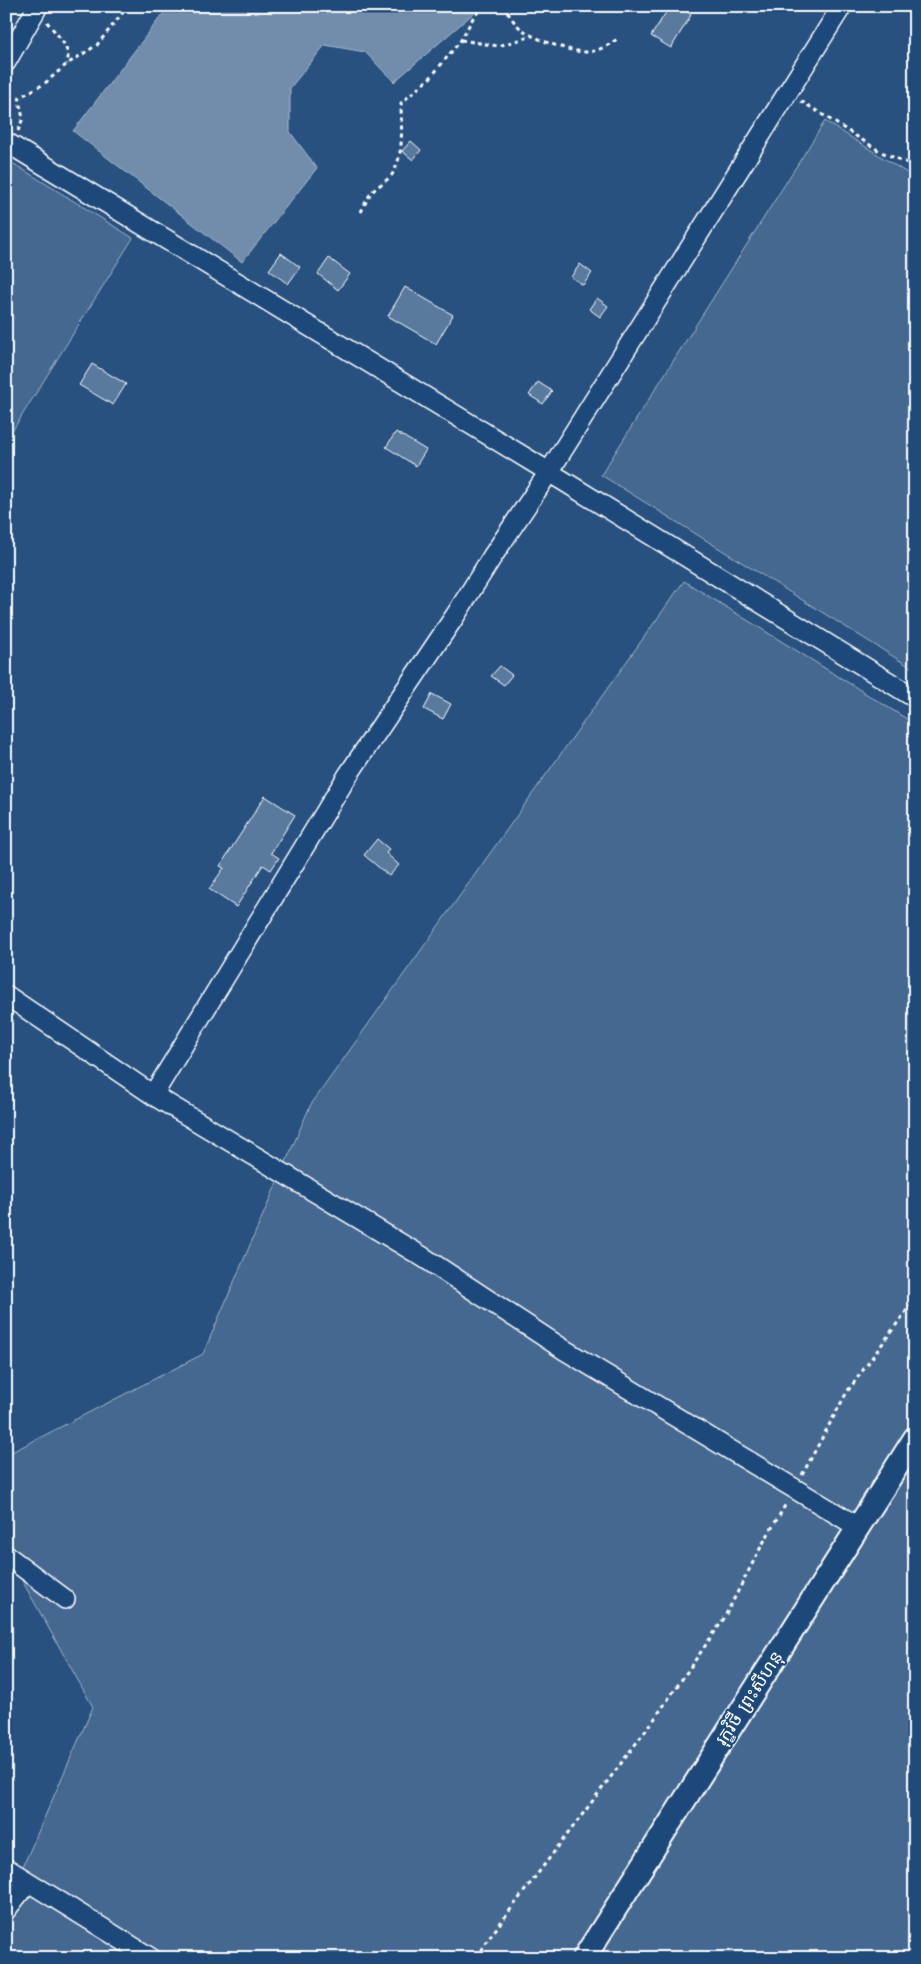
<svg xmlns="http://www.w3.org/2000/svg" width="921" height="1964" font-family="Mali,'Noto Sans Khmer',sans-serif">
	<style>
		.green { fill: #446890; stroke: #a2b4c8 }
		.water { fill: #718dab; stroke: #aabbcd }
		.building { fill: #5a7a9d; stroke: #fff }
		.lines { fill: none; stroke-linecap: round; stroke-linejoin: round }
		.minor-casing { stroke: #fff; stroke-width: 22 }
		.tertiary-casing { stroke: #fff; stroke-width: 26 }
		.path { stroke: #fff; stroke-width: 3; stroke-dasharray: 4 4; stroke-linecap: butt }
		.minor { stroke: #1f4a7a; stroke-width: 19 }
		.tertiary { stroke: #1f4a7a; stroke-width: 22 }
		.labels { text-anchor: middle; stroke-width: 4; stroke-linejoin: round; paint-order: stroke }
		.street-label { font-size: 18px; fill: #fff; stroke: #1f4a7a }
	</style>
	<rect width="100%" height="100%" fill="#28517f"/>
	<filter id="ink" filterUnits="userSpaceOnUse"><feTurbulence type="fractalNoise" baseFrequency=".02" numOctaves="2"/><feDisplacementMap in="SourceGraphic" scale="10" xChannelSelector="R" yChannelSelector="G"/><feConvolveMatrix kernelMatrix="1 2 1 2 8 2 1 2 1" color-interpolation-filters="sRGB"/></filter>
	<g filter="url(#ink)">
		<path class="green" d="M825,121L915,178V670L601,475Z
			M6,159L133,238L6,441Z
			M684,581L915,724V1958H6V1905L93,1707L6,1552V1455L203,1354L310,1106Z"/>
		<path class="water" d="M169,6H467L475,12L394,82L365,52L325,45L290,88V132L317,168L242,262L73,131Z"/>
		<path class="building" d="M670,6H678L691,15L671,48L651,36Z
			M411,141L421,150L413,160L402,151Z
			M281,253L300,267L288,284L269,270Z
			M329,258L350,274L338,290L318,274Z
			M580,264L592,273L583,285L571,277Z
			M405,287L453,315L436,344L388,316Z
			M597,298L608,306L600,317L589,309Z
			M92,364L126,384L113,405L79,385Z
			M538,382L552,391L543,404L529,395Z
			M396,432L426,450L416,466L386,447Z
			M500,666L512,675L504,685L491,676Z
			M432,694L451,704L443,719L424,709Z
			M265,796L295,815L271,853L279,858L271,870L263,865L236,907L209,889L224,868L220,866Z
			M377,839L389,849L386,853L399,865L389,876L364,855Z"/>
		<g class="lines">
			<g class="minor-casing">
				<path id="minor" d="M6,62L38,6
					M6,142L549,472L915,698
					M6,995L153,1095L423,1257L563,1349L858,1527
					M153,1095L348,775L455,616L492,557L549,472L842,6
					M6,1555L65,1599
					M6,1868L151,1958
					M6,1910L28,1882"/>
			</g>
			<g class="tertiary-casing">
				<path id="tertiary" d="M584,1958L915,1438"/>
			</g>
			<path class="path" d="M503,6C509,14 515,25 523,30C536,40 573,53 589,52C600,50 608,46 617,39
				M47,22C56,34 72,47 67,64
				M461,40L498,46L533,36
				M801,101L881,152L915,166
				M18,131L23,118L19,101L20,97L44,84L67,64L97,45L128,6
				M361,212C364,206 368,196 373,191C378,186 385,182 391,176C405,157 401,125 401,103L431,77L461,40L473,18L483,6
				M802,1475L847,1392L915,1299
				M478,1958L486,1942L653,1721L723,1620L762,1545L787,1502"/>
			<use href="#minor" class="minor"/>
			<use href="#tertiary" class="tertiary"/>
		</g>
	</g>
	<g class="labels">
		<g class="street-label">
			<text transform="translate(749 1698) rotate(-57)" y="6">រុក្ខវិថី ព្រះសីហនុ</text>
		</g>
	</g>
	<rect width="921" height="1964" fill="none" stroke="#1f4a7a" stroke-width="25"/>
	<rect x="12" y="12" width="896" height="1939" fill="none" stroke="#fff" stroke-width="2" filter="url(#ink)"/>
</svg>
